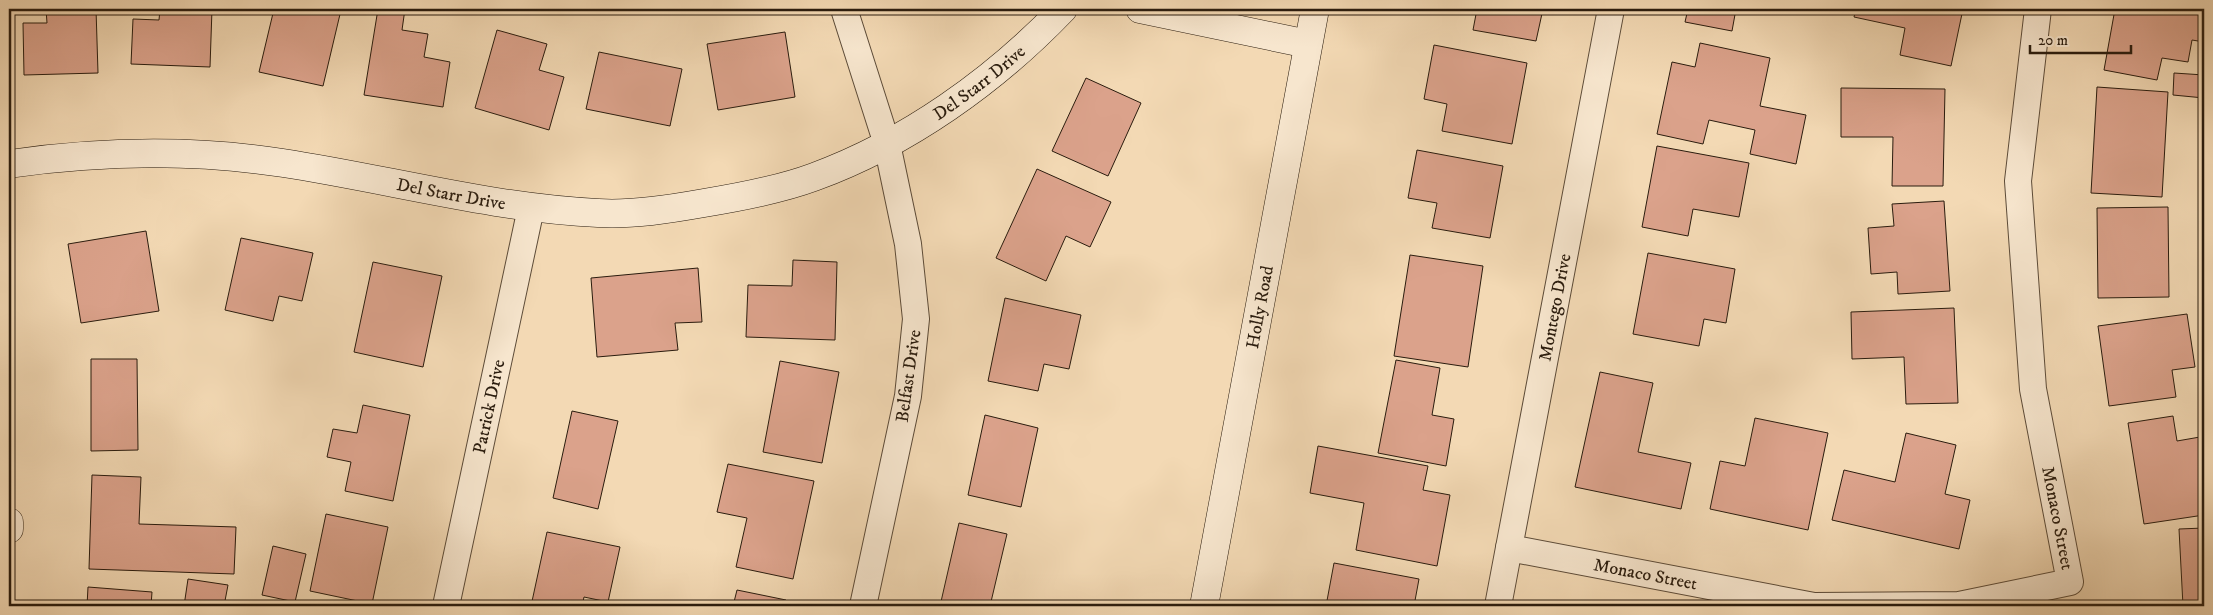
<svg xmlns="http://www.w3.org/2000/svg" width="2213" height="615" font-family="'IM FELL DW Pica',serif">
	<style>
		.building { fill: #dba28b; stroke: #2a1c0e }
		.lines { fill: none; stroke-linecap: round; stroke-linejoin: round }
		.street-casing { stroke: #5c4b38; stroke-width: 28 }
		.secondary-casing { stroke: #2a1c0e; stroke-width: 29 }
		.street { stroke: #f7e6ce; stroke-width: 26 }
		.secondary { stroke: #f7e6ce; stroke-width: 28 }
		.labels { text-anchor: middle; stroke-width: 4.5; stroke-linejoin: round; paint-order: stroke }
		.street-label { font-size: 18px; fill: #2a1c0e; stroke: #f7e6ce }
	</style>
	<rect width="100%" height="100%" fill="#f3d9b4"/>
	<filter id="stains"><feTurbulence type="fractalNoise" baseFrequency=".004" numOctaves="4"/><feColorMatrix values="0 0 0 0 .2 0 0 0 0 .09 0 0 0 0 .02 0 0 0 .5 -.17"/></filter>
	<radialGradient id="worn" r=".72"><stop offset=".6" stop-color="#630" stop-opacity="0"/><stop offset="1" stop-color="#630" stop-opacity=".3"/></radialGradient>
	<path class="building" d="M46,9H96L98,73L24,75L23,23H47Z
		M160,9H212L210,67L131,64L133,19L159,20Z
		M274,9L341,10L323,86L259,72Z
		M378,9H405L402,30L428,34L424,57L450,62L443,107L364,95Z
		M1477,9H1543L1536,41L1473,30Z
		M1688,9H1736L1732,31L1685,22Z
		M1856,9H1963L1951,66L1900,55L1905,28L1854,17Z
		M2115,9H2204V42L2192,40L2188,62L2162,58L2157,80L2104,70Z
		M497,30L547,44L539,70L564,77L549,130L475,108Z
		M785,32L795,97L718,110L707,44Z
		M1700,43L1770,58L1760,106L1806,115L1796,164L1750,154L1755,130L1709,120L1703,144L1657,134L1672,62L1695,67Z
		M1434,45L1527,63L1512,144L1442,131L1447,104L1424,99Z
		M599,52L682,69L670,126L586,109Z
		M2174,73L2204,75V98L2173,95Z
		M1086,78L1141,103L1108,176L1052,151Z
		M2097,87L2168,92L2162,197L2091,193Z
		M1841,88L1945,89L1943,186H1892L1893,137H1841Z
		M1657,146L1749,163L1739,217L1693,209L1688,236L1642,227Z
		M1417,150L1503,166L1490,238L1432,228L1437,203L1408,198Z
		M1037,169L1111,202L1090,247L1066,236L1046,281L996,258Z
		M1944,201L1950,291L1898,294L1897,272L1871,274L1868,228L1894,226L1892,204Z
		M2168,207L2169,297L2098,298L2097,208Z
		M146,231L159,311L81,323L68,244Z
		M241,238L313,253L302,301L279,296L273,321L225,310Z
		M1648,253L1735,269L1726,323L1704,319L1699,346L1633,334Z
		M1410,255L1483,266L1468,367L1394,356Z
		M793,260L837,262L835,340L746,337L748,285L792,286Z
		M373,262L442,276L423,367L354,352Z
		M698,268L702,322L675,323L678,350L597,357L591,278Z
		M1005,298L1081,315L1069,369L1044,364L1038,391L988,381Z
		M1954,308L1958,403L1906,404L1904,357L1852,359L1851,312Z
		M2187,314L2195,367L2172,370L2176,397L2109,406L2098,326Z
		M91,359H137L138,450L91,451Z
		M1396,360L1440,368L1432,415L1454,419L1446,466L1378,453Z
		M780,361L839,372L822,463L763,452Z
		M1600,372L1653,383L1638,452L1691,463L1681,509L1575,487Z
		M363,405L410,415L393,501L345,491L351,462L327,457L333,429L357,433Z
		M572,411L618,421L598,509L553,498Z
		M985,415L1038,428L1021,507L968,495Z
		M2173,416L2177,441L2200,437L2204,463V515L2144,524L2128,423Z
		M1755,418L1828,433L1808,530L1710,509L1720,461L1745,466Z
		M1906,433L1956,445L1945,494L1970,500L1959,549L1832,520L1844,470L1895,482Z
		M1318,446L1428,466L1423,490L1450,495L1437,566L1356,550L1364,503L1310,493Z
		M728,464L814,481L793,579L736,567L747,518L717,512Z
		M92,475L141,477L139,524L236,527L234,574L89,569Z
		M326,514L388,527L372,604L310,591Z
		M959,523L1007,534L990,606H940Z
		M2204,528V606H2183L2179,529Z
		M547,532L620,547L608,602L584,597L582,606H531Z
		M273,546L306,554L295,602L262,595Z
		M1334,563L1419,579L1414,606H1326Z
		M188,579L228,585L224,606H184Z
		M88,587L152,592L151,606H87Z
		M737,590L786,600L785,606H733Z"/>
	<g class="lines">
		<g class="street-casing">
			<g id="street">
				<path d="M844,9L887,144L908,244L916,319L908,396L863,606"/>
				<path id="s1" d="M1509,548L1814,606L1959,605L2070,582L2033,389L2018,181L2038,9"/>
				<path id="s2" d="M446,606L531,208"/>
				<path id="s3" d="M1498,606L1611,9"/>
			</g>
		</g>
		<g class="secondary-casing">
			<g id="secondary">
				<path d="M1140,9L1308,44"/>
				<path id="s4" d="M9,164C100,151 192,149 283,163C388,179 492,208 598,213C633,215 670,209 704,203C741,197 779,190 814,177C907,143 994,81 1063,9"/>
				<path d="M9,522V529"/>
				<path id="s5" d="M1204,606L1315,9"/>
			</g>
		</g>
		<use href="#street" class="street"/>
		<use href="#secondary" class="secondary"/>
	</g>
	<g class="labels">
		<g class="street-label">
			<text dy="6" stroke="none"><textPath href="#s4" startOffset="1005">Del Starr Drive</textPath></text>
			<text dy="6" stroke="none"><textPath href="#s4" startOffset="446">Del Starr Drive</textPath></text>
			<text dy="6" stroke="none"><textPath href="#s5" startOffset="304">Holly Road</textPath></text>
			<text dy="6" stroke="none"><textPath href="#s3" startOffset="304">Montego Drive</textPath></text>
			<text transform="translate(908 376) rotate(-82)" y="6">Belfast Drive</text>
			<text dy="6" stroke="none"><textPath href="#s2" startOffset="204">Patrick Drive</textPath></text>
			<text transform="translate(2058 518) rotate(79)" y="6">Monaco Street</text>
			<text dy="6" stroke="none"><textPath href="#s1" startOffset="139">Monaco Street</textPath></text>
		</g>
	</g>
	<rect width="2213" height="615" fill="none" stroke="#f3d9b4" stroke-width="30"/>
	<rect x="10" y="10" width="2193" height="595" fill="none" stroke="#2a1c0e" stroke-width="2.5"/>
	<rect x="15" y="15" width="2183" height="585" fill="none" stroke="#2a1c0e"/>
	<path d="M2030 45v8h101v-8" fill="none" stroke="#2a1c0e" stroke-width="2.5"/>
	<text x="2038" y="45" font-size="15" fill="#2a1c0e" stroke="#f7e6ce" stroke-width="4" paint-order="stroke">20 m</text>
	<rect width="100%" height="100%" filter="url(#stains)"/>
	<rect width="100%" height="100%" fill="url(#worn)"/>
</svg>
